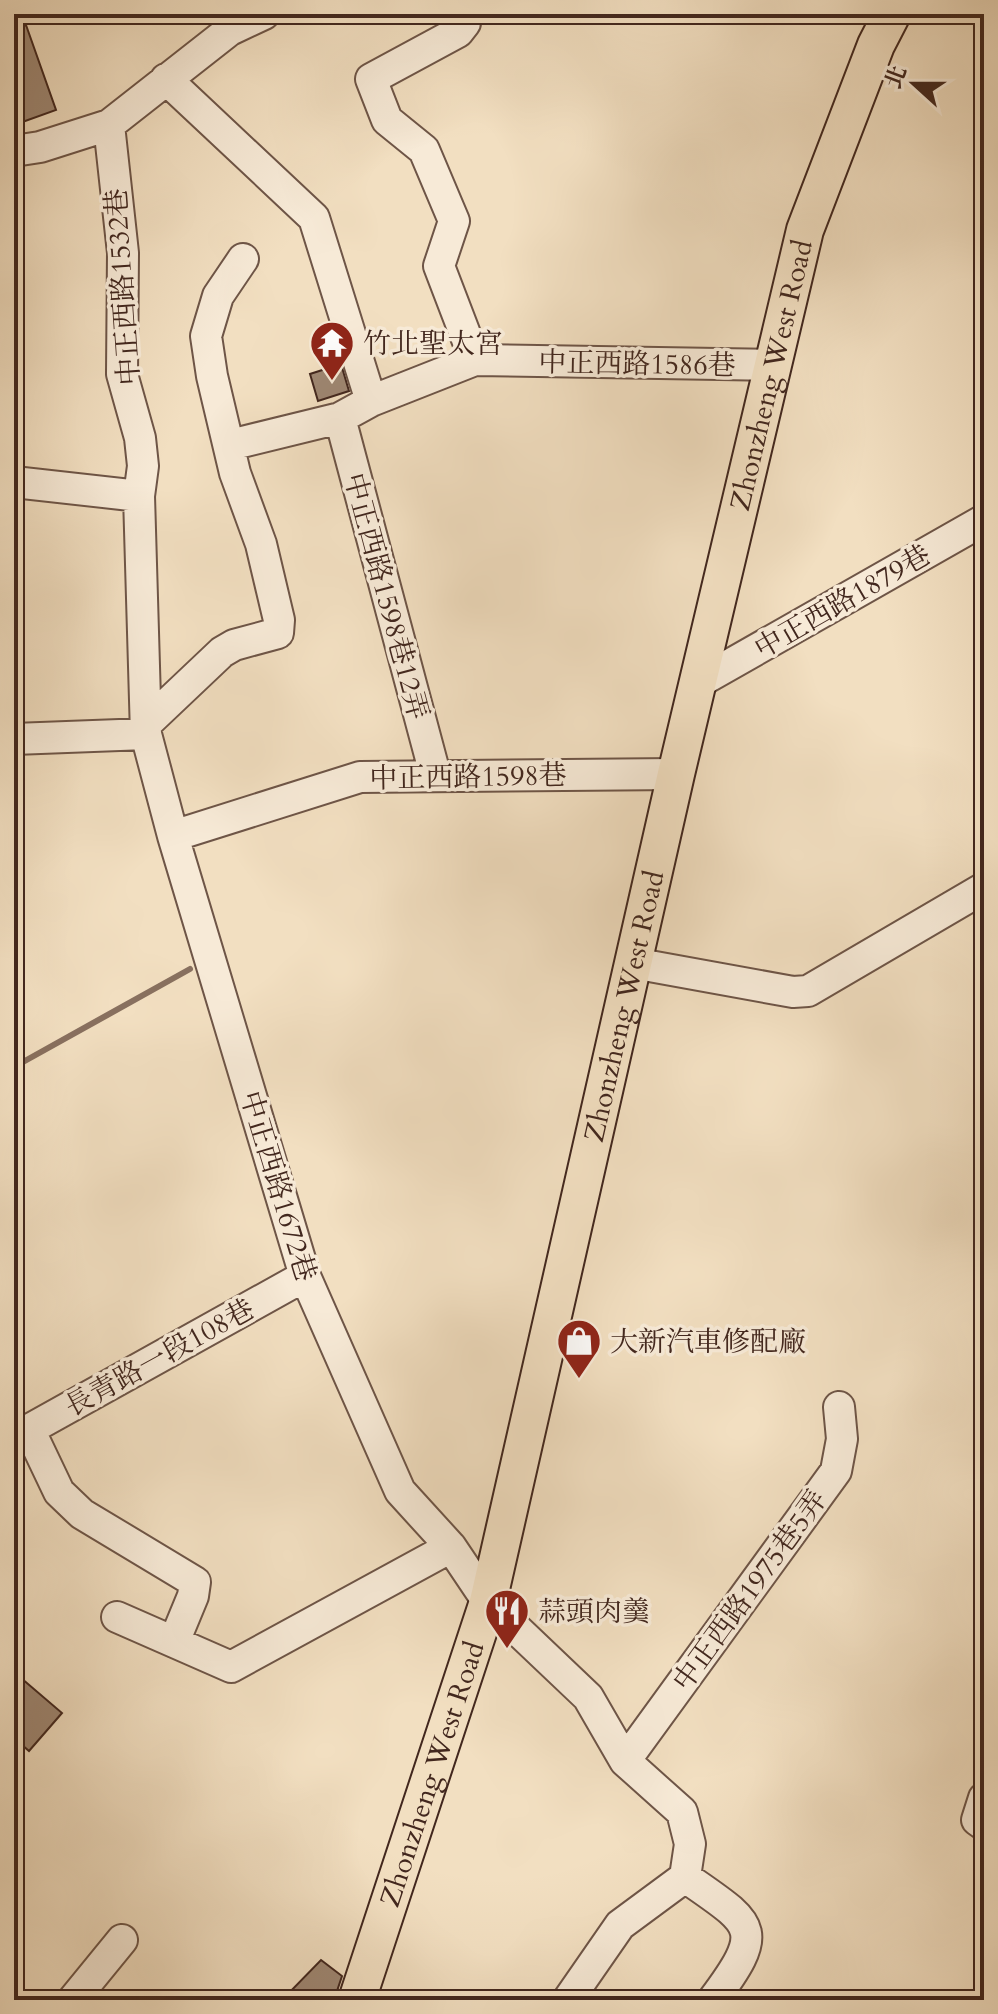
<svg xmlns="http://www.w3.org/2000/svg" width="998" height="2014" font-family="Cardo,'Noto Serif TC',serif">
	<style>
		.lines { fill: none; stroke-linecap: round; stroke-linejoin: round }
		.stream { stroke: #88705f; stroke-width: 6 }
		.building { fill: #9e8773; stroke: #42271e; stroke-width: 2 }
		.minor-casing { stroke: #6e5547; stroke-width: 34 }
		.major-casing { stroke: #42271e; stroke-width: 40 }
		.minor { stroke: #f7ead7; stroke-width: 30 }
		.major { stroke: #f2dfc1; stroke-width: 36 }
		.labels { text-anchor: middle; stroke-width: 7; stroke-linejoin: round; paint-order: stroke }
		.street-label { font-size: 28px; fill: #42271e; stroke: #f7ead7 }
		.poi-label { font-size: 28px; fill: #42271e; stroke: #f7ead7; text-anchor: start }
	</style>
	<rect width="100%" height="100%" fill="#f2dfc1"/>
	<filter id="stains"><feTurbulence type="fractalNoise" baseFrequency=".0025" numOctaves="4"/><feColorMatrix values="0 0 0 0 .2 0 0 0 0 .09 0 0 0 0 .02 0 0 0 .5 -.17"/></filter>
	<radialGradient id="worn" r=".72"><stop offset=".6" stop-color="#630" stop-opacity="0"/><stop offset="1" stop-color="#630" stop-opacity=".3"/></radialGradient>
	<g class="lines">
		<path class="stream" d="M14,1067L190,969"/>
	</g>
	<path class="building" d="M26,25L56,110L14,125V30Z
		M341,364L349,391L318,401L310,374Z
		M14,1672L62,1713L29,1751L14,1738Z
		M321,1960L342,1976L334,2000H282Z"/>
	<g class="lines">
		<g class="minor-casing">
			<path id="minor" d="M465,14V23L458,32L371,79L387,120L424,150L454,221L439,266L475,360
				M166,79L314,218L371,401
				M109,125L123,253L122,374L140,438L143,466L139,496L146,734L173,836L305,1276L400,1491L451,1547L488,1602L588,1697L625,1761L682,1812L690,1844L685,1877
				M14,151L40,147L109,125L230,30L264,14
				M340,418L435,774
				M230,445L340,418L371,401L475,360L772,365
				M14,482L139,496
				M701,681L984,520
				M146,724L222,652L234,645L278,633L279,620L261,544L235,473L212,376L206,336L218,296L243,259
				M14,739L146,734
				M173,836L360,777L676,774
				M633,963L793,992L808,991L984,888
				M29,1429L59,1492L82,1514L195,1582L193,1596L174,1642
				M14,1438L305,1276
				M117,1617L231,1667L451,1547
				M625,1761L836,1471L842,1439L839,1407
				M984,1798L977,1820L984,1825
				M685,1877C754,1925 767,1928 713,2000
				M73,2000L122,1940
				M568,2000L620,1925L685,1877"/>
		</g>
		<g class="major-casing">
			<g id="major">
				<path id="s1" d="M357,2000L488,1602L676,774L805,230L876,45L892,14"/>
			</g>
		</g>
		<use href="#minor" class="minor"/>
		<use href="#major" class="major"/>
	</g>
	<defs>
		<g id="temple-pin" transform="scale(2.3)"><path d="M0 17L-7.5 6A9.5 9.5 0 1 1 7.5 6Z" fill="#8f2418" stroke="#f7ead7"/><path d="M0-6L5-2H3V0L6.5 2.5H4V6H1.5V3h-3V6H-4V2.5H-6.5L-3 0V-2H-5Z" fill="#fff"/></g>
		<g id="shop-pin" transform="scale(2.3)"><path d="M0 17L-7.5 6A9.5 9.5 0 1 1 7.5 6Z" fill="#8f2418" stroke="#f7ead7"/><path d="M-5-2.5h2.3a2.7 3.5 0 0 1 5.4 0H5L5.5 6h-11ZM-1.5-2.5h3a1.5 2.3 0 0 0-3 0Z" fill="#fff"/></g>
		<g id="restaurant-pin" transform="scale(2.3)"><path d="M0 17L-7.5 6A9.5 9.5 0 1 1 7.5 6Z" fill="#8f2418" stroke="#f7ead7"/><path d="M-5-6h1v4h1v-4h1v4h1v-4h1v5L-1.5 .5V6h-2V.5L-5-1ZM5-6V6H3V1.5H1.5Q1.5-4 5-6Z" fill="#fff"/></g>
	</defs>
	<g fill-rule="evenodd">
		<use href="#temple-pin" x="332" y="343"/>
		<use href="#shop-pin" x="579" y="1341"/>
		<use href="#restaurant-pin" x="507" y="1611"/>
	</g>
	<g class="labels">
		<g class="street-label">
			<text transform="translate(122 287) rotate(-94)" y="10">中正西路1532巷</text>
			<text transform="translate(637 363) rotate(1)" y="10">中正西路1586巷</text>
			<text dy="10" stroke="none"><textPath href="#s1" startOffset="1678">Zhonzheng West Road</textPath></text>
			<text transform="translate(387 596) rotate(75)" y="10">中正西路1598巷12弄</text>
			<text transform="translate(842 601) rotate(-30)" y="10">中正西路1879巷</text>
			<text transform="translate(468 776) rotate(-1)" y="10">中正西路1598巷</text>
			<text dy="10" stroke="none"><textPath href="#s1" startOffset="1030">Zhonzheng West Road</textPath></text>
			<text transform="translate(279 1186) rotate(73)" y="10">中正西路1672巷</text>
			<text transform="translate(159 1357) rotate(-29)" y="10">長青路一段108巷</text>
			<text transform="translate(749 1590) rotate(-54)" y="10">中正西路1975巷5弄</text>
			<text dy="10" stroke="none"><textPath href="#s1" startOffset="238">Zhonzheng West Road</textPath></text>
		</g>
		<g class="poi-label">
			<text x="363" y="353">竹北聖太宮</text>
			<text x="610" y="1351">大新汽車修配廠</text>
			<text x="538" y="1621">蒜頭肉羹</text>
		</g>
	</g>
	<rect width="998" height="2014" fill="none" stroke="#f2dfc1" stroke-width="48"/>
	<rect x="16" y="16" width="966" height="1982" fill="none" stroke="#42271e" stroke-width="4"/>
	<rect x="24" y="24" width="950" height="1966" fill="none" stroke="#42271e" stroke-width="2"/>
	<g transform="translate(914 84) rotate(291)" stroke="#f7ead7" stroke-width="6" paint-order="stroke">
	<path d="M0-6L14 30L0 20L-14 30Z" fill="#42271e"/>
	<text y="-12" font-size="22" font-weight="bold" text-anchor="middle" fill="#42271e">北</text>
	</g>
	<rect width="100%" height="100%" filter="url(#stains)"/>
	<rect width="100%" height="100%" fill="url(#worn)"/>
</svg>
